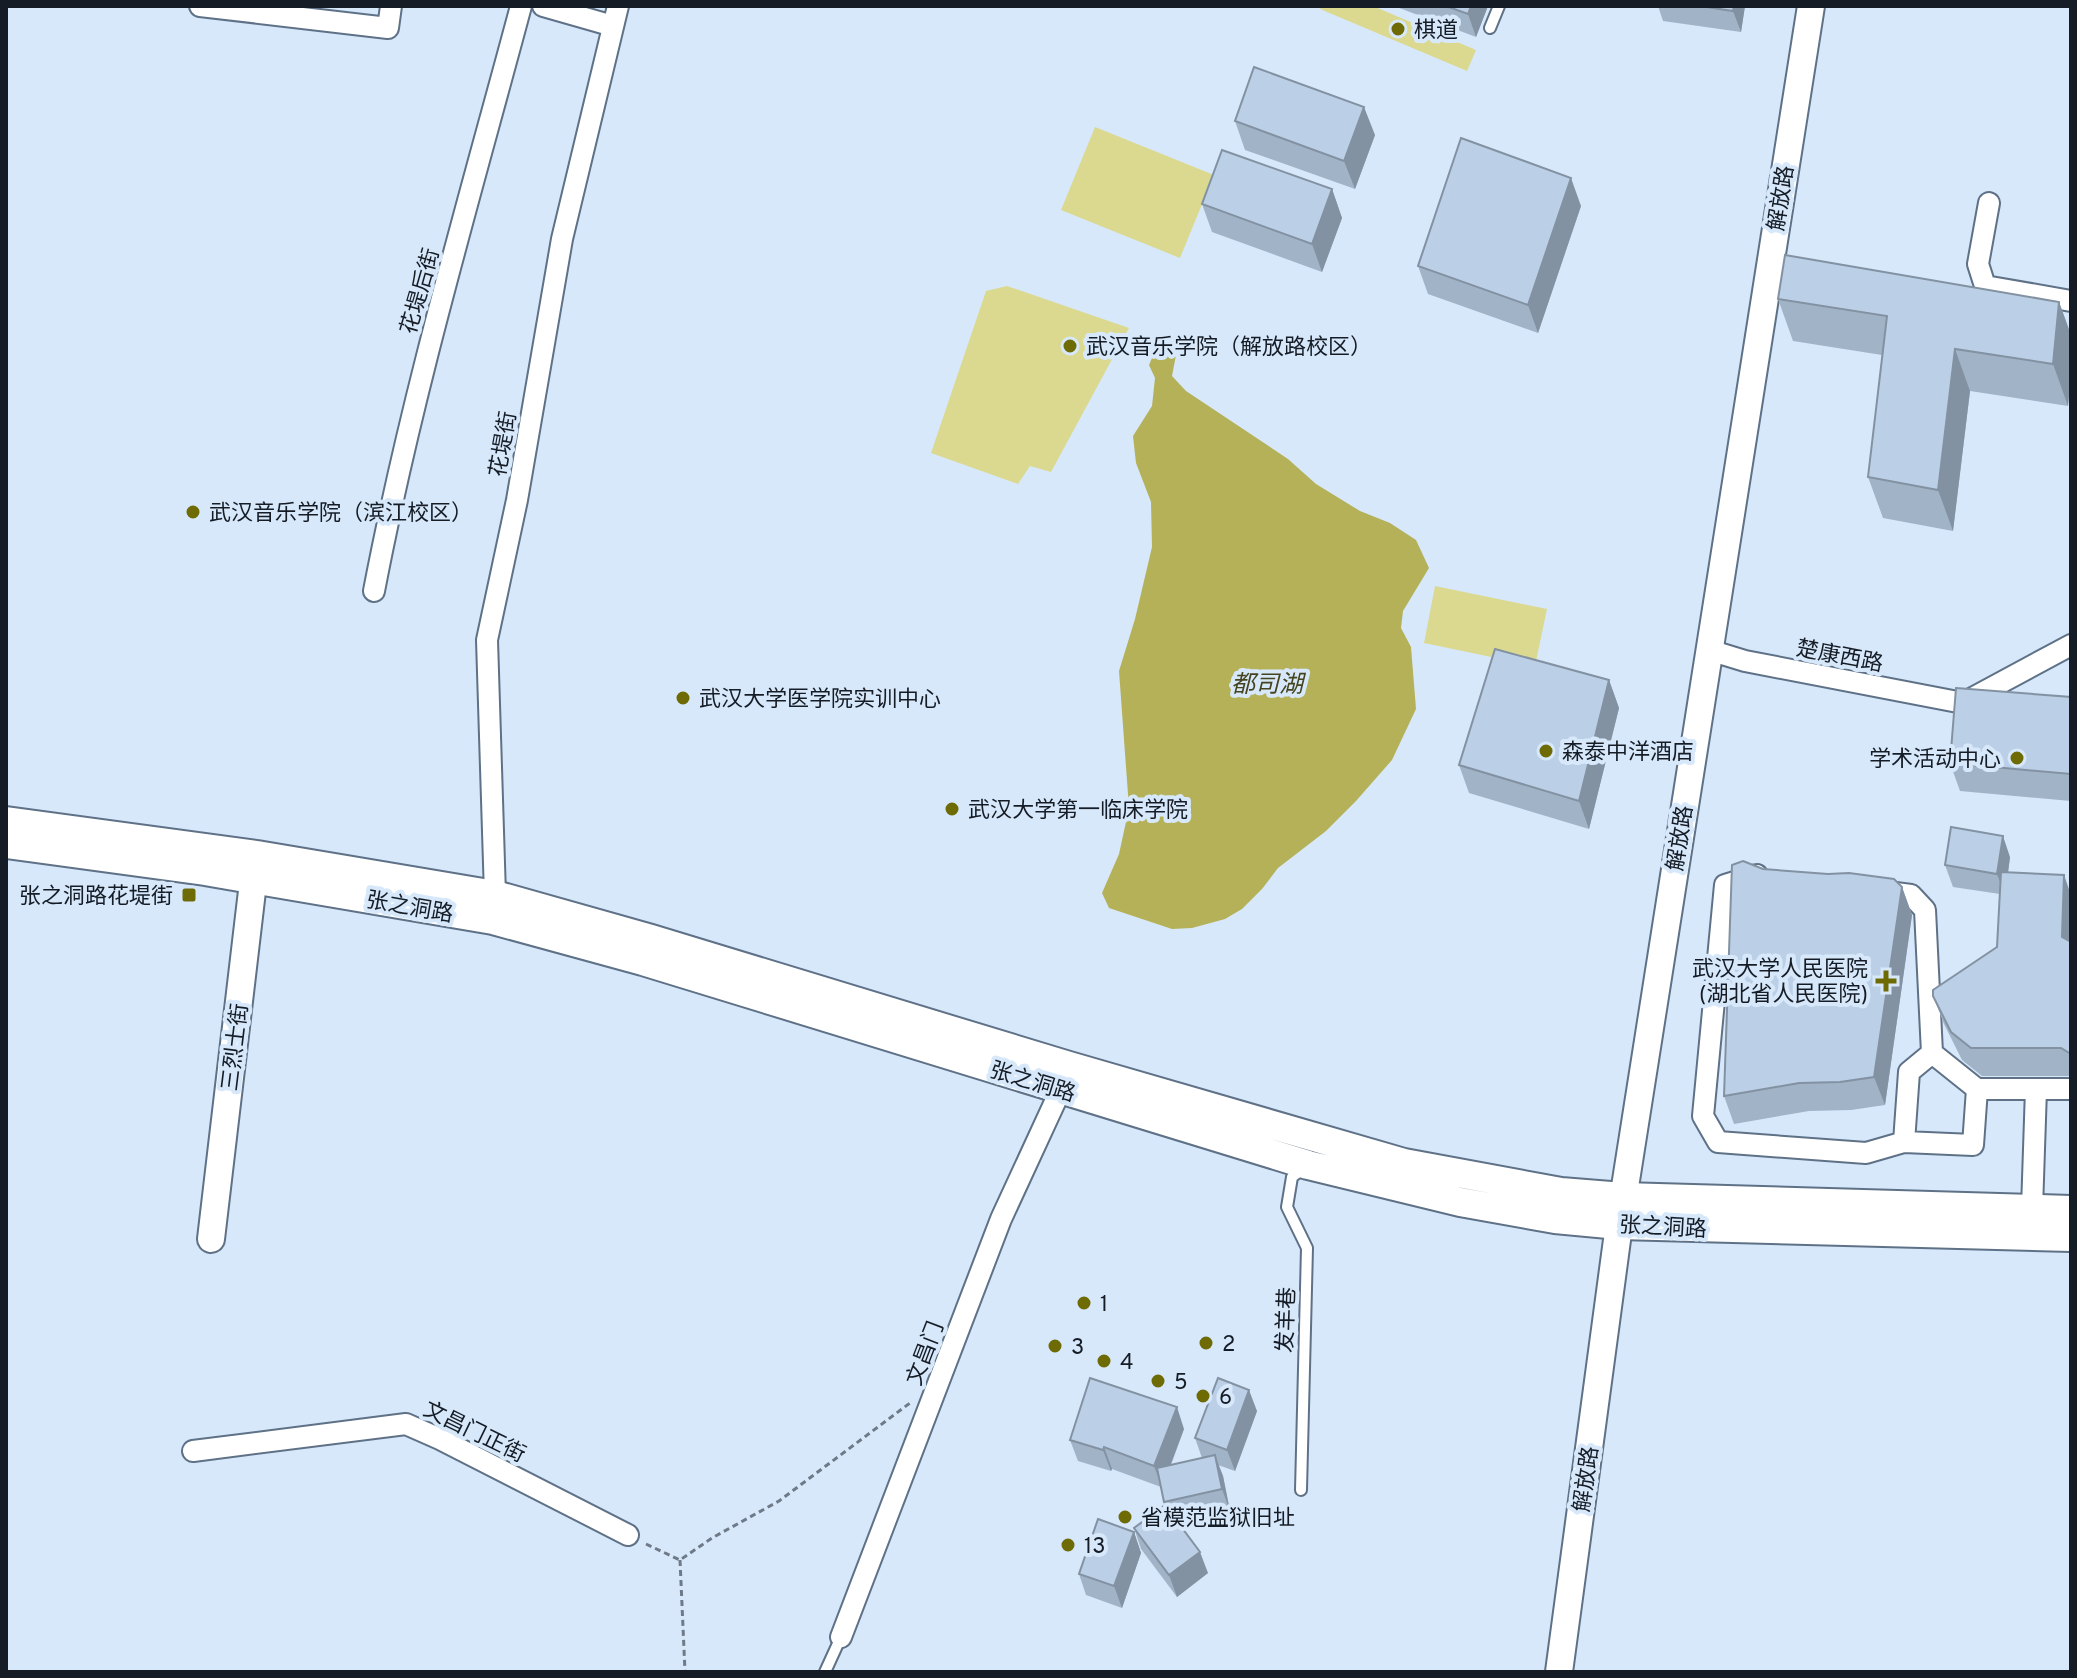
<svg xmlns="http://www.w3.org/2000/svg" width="2077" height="1678" font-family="Overpass,'Noto Sans SC',sans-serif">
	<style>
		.green { fill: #dbd98f }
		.water { fill: #b5b159 }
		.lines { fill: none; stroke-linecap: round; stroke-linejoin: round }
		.service-casing { stroke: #5e7186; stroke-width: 14 }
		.minor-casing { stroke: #5e7186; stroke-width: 24 }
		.tertiary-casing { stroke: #5e7186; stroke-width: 30 }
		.secondary-casing { stroke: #5e7186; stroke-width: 32 }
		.path { stroke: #6f7a88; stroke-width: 3; stroke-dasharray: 6 4; stroke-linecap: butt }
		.service { stroke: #fff; stroke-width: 10 }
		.minor { stroke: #fff; stroke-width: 20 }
		.tertiary { stroke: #fff; stroke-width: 26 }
		.secondary { stroke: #fff; stroke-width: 28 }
		.wall { fill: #a1b3c7 }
		.shaded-wall { fill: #8392a2 }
		.building { fill: #bbd0e7; stroke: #8392a2; stroke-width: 2 }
		.poi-dot { fill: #6e6a04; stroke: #d7e8fb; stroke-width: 3 }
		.labels { text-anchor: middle; stroke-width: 8; stroke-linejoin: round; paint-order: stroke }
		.poi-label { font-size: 22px; fill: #151c25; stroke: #d7e8fb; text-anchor: start }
		.street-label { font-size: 22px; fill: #151c25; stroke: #d7e8fb }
		.water-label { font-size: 24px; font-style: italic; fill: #46441e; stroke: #d7e8fb }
	</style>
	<rect width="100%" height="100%" fill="#d7e8fb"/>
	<path class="green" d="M1322,6H1373L1476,50L1467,71L1320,9Z
		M1095,127L1214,175L1180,258L1061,210Z
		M1007,286L1129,328L1051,472L1030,466L1018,484L931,453L986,291Z
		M1435,586L1547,609L1535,666L1424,643Z"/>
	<path class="water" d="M1155,351L1176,355L1172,376L1186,391L1288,459L1316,484L1360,511L1390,523L1416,540L1429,568L1403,611L1401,628L1411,647L1416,709L1392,760L1356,801L1326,831L1278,868L1262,889L1242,909L1225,919L1192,928L1172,929L1109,908L1102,893L1119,854L1129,808L1119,671L1135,619L1152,547L1151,502L1136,463L1133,436L1152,406L1155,378L1149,365Z"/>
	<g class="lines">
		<g class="service-casing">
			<path id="service" d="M1490,28L1499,6
				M1301,1490L1307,1248L1287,1207L1292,1177L1304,1168
				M825,1672L841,1637"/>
		</g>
		<g class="minor-casing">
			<path id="minor" d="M200,6L388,28L391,6
				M543,6L613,26
				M1989,203L1978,264L1985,286L2071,301
				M374,591C412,393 469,200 521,6
				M1709,650L1745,661L1963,703
				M1965,702L2071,645
				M1757,875L1725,885L1703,1116L1718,1142L1866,1153L1904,1142
				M1880,891L1911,895L1925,910L1932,1053
				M495,895L487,640L517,500L562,239L618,6
				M1977,1089L1973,1145L1904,1142L1909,1072L1932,1053L1977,1089H2071
				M2032,1209L2036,1089
				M193,1451L406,1424L440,1439L628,1535
				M841,1637L1001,1219L1061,1089"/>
		</g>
		<g class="tertiary-casing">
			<path id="tertiary" d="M211,1239L256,857
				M1559,1672L1619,1225L1811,6"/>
		</g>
		<g class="secondary-casing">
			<path id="secondary" d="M6,821L257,855L495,895L651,939L1069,1066L1404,1163L1561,1192L1623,1197L2071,1210
				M6,844L205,871L493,920L643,961L1308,1165L1460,1202L1555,1219L1619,1225L2071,1237"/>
		</g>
		<path class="path" d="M646,1544L680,1560L712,1538L779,1501L910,1403
			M680,1560L685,1672"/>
		<use href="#service" class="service"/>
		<use href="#minor" class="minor"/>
		<use href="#tertiary" class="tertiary"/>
		<use href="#secondary" class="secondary"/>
	</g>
	<path class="wall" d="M1394,6H1488L1476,37Z
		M1658,6H1745L1741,32L1663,21Z
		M1235,121L1375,135L1355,189L1245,150Z
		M1332,189L1342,218L1322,272L1212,232L1202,204Z
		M1581,206L1538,333L1428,294L1418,266Z
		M1778,299L2059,302L2071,335V373L2068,406L1970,391L1953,531L1883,518L1868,477L1882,355L1793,341Z
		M1609,680L1619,708L1589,829L1469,793L1459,765Z
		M2071,697V801L1960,791L1950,763Z
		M2010,857L2008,873L2071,895V1076H1982L1962,1060L1944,1024L1933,996L1997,947L2000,894L1953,887L1945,865Z
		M1763,869L1902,887L1912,915L1885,1105L1851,1110L1809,1111L1734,1124L1724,1096Z
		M1257,1411L1235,1471L1218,1465L1223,1476L1230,1511L1178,1522L1208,1573L1177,1597L1141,1549L1134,1528L1165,1506L1161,1487L1112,1469L1111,1471L1078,1461L1070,1440L1184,1429L1171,1465L1202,1458L1195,1438Z
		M1134,1532L1141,1553L1122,1608L1086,1595L1079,1574Z"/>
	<path class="shaded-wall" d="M1471,6H1488L1476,37L1468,14Z
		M1734,6H1745L1741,32L1733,11Z
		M1364,107L1375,135L1355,189L1344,161Z
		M1571,178L1581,206L1538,333L1528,305Z
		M1332,189L1342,218L1322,272L1312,244Z
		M2059,302L2071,335V373L2068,406L2053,364Z
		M1955,349L1970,391L1953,531L1938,490Z
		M1609,680L1619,708L1589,829L1579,801Z
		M2003,836L2010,857L2005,895L1997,874Z
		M2064,875L2071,895V963L2062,937Z
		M1902,887L1912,915L1885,1105L1874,1077Z
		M1249,1390L1257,1411L1235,1471L1227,1450Z
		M1177,1407L1184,1429L1162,1487L1154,1466Z
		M1104,1447L1112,1469L1111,1471L1103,1450Z
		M1215,1455L1223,1476L1230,1511L1222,1489Z
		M1134,1532L1141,1553L1122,1608L1114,1586Z
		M1200,1552L1208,1573L1177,1597L1169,1575Z"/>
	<path class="building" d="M1446,6H1471L1468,14Z
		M1700,6H1734L1733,11Z
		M1254,67L1364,107L1344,161L1235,121Z
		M1461,138L1571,178L1528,305L1418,266Z
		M1222,150L1332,189L1312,244L1202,204Z
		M1785,255L2059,302L2053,364L1955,349L1938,490L1868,477L1887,316L1778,299Z
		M1495,649L1609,680L1579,801L1459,765Z
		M1956,688L2071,697V774L1950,763Z
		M1951,827L2003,836L1997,874L1945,865Z
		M1743,861L1763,869L1828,874L1849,873L1894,879L1902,887L1874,1077L1840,1082L1799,1083L1724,1096L1732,865Z
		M2001,872L2064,875L2062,937L2071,942V1054L2061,1048H1971L1951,1032L1933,996V990L1997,947Z
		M1090,1378L1177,1407L1154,1466L1104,1447L1103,1450L1070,1440Z
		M1218,1378L1249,1390L1227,1450L1195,1438Z
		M1215,1455L1222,1489L1164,1502L1157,1468Z
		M1165,1505L1200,1552L1169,1575L1134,1528Z
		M1098,1519L1134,1532L1114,1586L1079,1574Z"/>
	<g class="poi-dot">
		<circle cx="1398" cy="29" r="8"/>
		<circle cx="1070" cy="346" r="8"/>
		<circle cx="193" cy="512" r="8"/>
		<circle cx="683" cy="698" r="8"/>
		<circle cx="1546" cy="751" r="8"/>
		<circle cx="2017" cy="758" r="8"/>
		<circle cx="952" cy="809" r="8"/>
		<rect x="181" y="887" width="16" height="16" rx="4"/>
		<path d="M1882 969h8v8h8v8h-8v8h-8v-8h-8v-8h8z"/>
		<circle cx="1084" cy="1303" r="8"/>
		<circle cx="1206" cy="1343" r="8"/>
		<circle cx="1055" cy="1346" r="8"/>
		<circle cx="1104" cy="1361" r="8"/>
		<circle cx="1158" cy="1381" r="8"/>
		<circle cx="1203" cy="1396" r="8"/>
		<circle cx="1125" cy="1517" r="8"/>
		<circle cx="1068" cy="1545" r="8"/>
	</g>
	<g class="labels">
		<g class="poi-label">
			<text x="1414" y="37">棋道</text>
			<text x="1086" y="354">武汉音乐学院（解放路校区）</text>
			<text x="209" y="520">武汉音乐学院（滨江校区）</text>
			<text x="699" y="706">武汉大学医学院实训中心</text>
			<text x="1562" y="759">森泰中洋酒店</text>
			<text x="2001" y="766" text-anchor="end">学术活动中心</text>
			<text x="968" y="817">武汉大学第一临床学院</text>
			<text x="173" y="903" text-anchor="end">张之洞路花堤街</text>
			<text x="1868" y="976" text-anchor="end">武汉大学人民医院<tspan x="1868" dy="25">(湖北省人民医院)</tspan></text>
			<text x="1100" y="1311">1</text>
			<text x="1222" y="1351">2</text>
			<text x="1071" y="1354">3</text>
			<text x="1120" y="1369">4</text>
			<text x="1174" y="1389">5</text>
			<text x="1219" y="1404">6</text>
			<text x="1141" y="1525">省模范监狱旧址</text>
			<text x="1084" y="1553">13</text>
		</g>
		<g class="street-label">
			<text transform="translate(1780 198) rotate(-81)" y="8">解放路</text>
			<text transform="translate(419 291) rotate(-74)" y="8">花堤后街</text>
			<text transform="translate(502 444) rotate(-80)" y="8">花堤街</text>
			<text transform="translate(1840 655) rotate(11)" y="8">楚康西路</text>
			<text transform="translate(1679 838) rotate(-81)" y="8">解放路</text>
			<text transform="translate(410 906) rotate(10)" y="8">张之洞路</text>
			<text transform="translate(234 1047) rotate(-83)" y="8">三烈士街</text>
			<text transform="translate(1033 1081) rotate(17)" y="8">张之洞路</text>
			<text transform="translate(1663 1226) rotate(3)" y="8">张之洞路</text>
			<text transform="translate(1285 1320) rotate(-88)" y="8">发羊巷</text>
			<text transform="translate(924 1353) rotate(-69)" y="8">文昌门</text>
			<text transform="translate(475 1431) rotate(26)" y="8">文昌门正街</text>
			<text transform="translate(1585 1479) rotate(-82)" y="8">解放路</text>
		</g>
		<g class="water-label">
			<text x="1267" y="692">都司湖</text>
		</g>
	</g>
	<rect width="2077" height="1678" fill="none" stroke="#151c25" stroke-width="16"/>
</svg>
